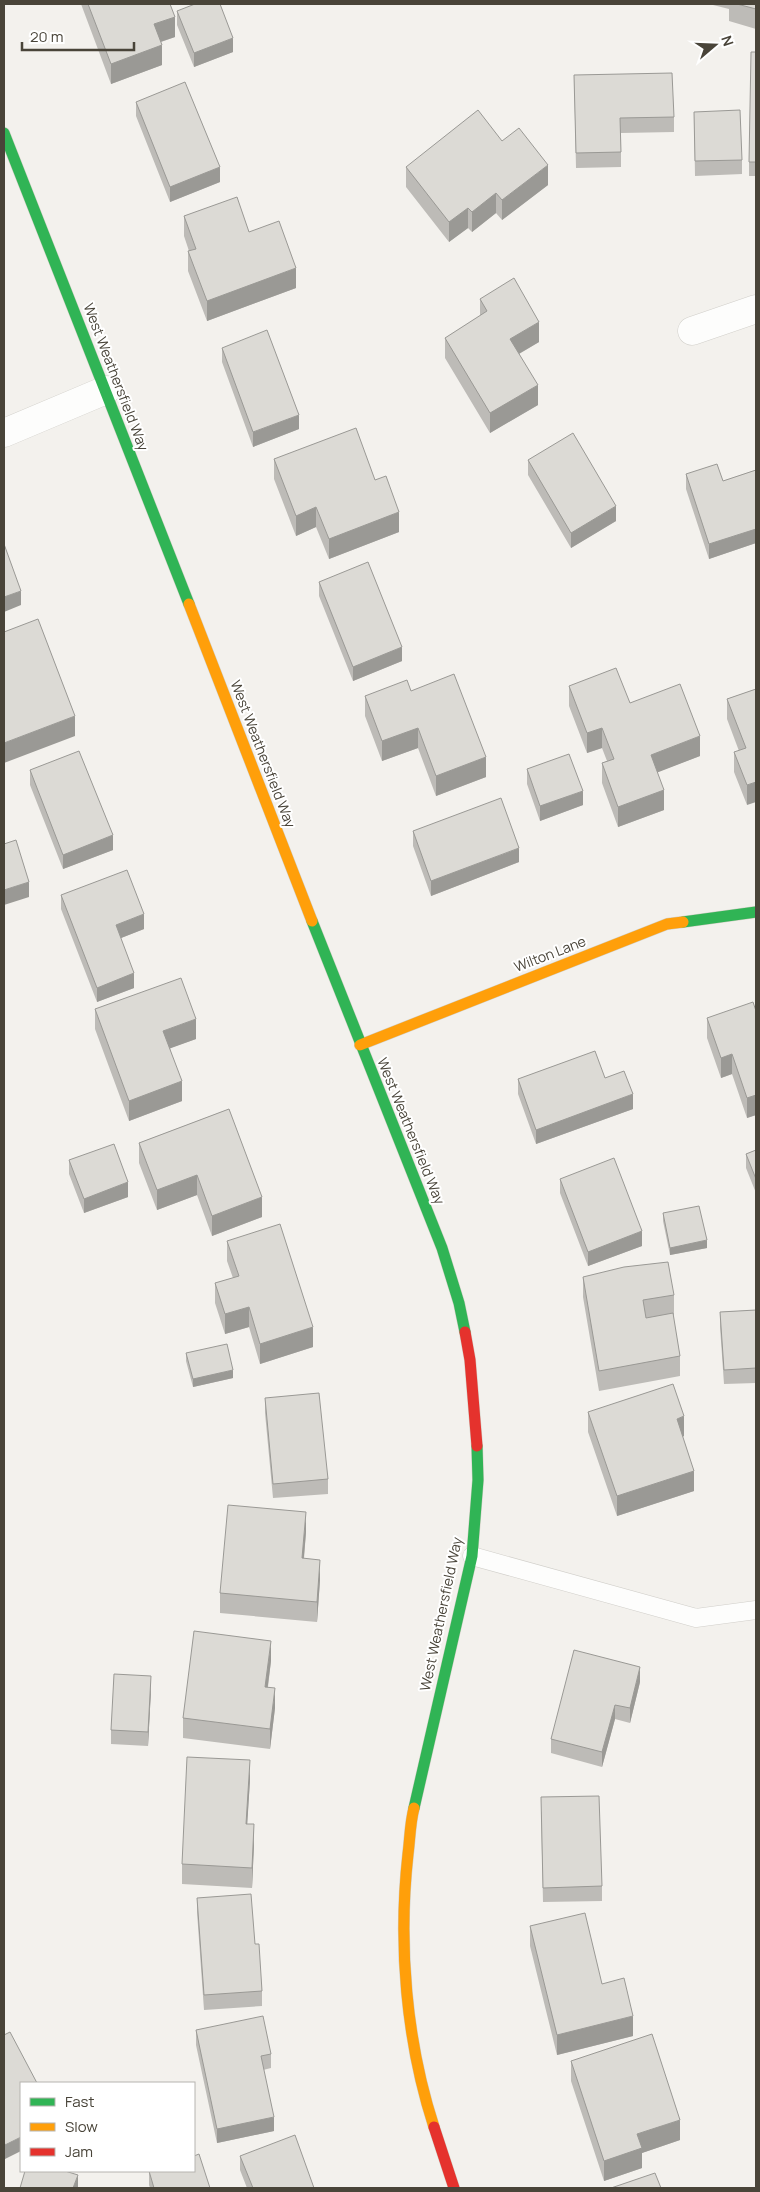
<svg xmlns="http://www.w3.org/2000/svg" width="760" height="2192" font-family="Manrope,sans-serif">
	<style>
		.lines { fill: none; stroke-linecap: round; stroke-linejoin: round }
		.lane-casing { stroke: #d1cfca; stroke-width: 19 }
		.street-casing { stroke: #d1cfca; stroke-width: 29 }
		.fast-casing { stroke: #d1cec4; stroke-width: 12 }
		.slow-casing { stroke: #d1cec4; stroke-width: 12 }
		.jam-casing { stroke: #d1cec4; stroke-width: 12 }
		.lane { stroke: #fdfdfc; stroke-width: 18 }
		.street { stroke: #fdfdfc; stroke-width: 28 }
		.fast { stroke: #30b455; stroke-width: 11 }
		.slow { stroke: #ff9f0a; stroke-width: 11 }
		.jam { stroke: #e5322d; stroke-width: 11 }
		.wall { fill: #bdbbb7 }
		.shaded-wall { fill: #9a9995 }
		.building { fill: #dcdad5; stroke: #9a9995 }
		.labels { text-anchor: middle; stroke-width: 4; stroke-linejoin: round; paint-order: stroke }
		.street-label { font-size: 14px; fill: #494439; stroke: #fff }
	</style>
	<rect width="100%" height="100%" fill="#f3f1ed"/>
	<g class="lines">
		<g class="lane-casing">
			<path id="lane" d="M472,1556L696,1618L756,1610"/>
		</g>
		<g class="street-casing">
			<path id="street" d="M692,331L756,309
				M4,433L106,390"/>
		</g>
		<g class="fast-casing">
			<path id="fast" d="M4,133L189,604
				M312,921L442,1248L459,1303L465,1332
				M683,922L756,912
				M414,1808L472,1556L478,1480L477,1446"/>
		</g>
		<g class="slow-casing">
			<path id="slow" d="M189,604L312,921
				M360,1045L667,924L683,922
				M414,1808C410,1823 410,1839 408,1854C398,1944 406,2041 434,2127"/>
		</g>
		<g class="jam-casing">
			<path id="jam" d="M465,1332L470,1360L477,1446
				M434,2127L454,2188"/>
		</g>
		<use href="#lane" class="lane"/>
		<use href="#street" class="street"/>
		<use href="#fast" class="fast"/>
		<use href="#slow" class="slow"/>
		<use href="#jam" class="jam"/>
	</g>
	<path class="wall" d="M81,4H170L175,37L161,42L162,65L111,84Z
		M709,4H756V29L729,21V9Z
		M177,11L233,52L194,67L177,25Z
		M756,52V176H749V162Z
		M574,75L674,117V132L621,133V167L576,168Z
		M136,102L220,182L170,202L136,116Z
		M694,112L742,160V174L695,176Z
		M502,141L548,185L502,220L496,213L472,232L468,228L449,242L406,187V167Z
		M184,216L249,232L296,288L207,321L188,271V251H189L184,236Z
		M480,299L539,342L519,354L538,405L490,433L445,358V338L480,316Z
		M222,348L299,429L253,447L222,362Z
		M274,459L375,480L399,532L329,559L316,527L296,536L274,479Z
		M528,460L616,521L571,548L528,475Z
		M756,470V543L709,559L686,489V474L723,481Z
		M319,582L402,661L353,681L319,596Z
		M569,686L630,703L700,756L657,772L664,810L618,827L602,783V763L607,761L602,748L587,753L569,706Z
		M756,689L747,805L734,772V752L739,751L727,719V699Z
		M411,691L486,777L436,796L418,748L382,761L365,716V696Z
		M527,769L583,805L540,821L527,784Z
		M30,770L113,850L63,869L30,785Z
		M413,831L519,862L431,896L413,846Z
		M61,895L144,929L121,938L134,988L97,1002L61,909Z
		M95,1009L196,1039L170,1048L182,1101L129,1121L95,1029Z
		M756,1011V1115L747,1118L732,1074L721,1078L707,1038V1018Z
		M605,1078L633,1109L536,1144L518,1094V1079Z
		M229,1109L262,1217L212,1236L197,1195L157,1210L139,1163V1143Z
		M756,1150V1193L746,1168V1154Z
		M69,1160L128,1197L84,1213L69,1174Z
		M560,1179L642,1246L588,1266L560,1193Z
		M663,1213L707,1248L670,1255L663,1221Z
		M227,1241L313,1347L260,1364L249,1327L225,1334L215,1303V1283L233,1278L227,1261Z
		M583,1277L674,1295V1315H673L680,1356V1376L599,1391L583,1297Z
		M756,1310V1383L724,1384L720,1327V1312Z
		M186,1353L233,1378L193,1387L186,1361Z
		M265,1398L328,1479V1494L273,1498L265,1413Z
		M588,1412L684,1436L682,1437L694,1491L617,1516L588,1432Z
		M306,1532L304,1559L320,1580L317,1622L220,1613V1593Z
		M271,1661L268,1687L275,1708L270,1749L183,1738V1718Z
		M640,1682L630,1723L615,1719L602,1767L551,1753V1739Z
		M151,1690L148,1746L111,1744V1730Z
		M250,1780L247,1824L254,1844L252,1888L182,1884V1864Z
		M541,1811L602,1886V1901L543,1902Z
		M197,1898L255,1944L262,1991V2006L204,2010L197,1912Z
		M530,1926L633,2036L557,2055L530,1946Z
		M196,2030L271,2054V2068L263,2070L274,2131L217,2143L196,2045Z
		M4,2035L37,2083L5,2159L4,2156Z
		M571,2061L680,2140L642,2153V2168L604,2181L571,2081Z
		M240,2156L314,2188H247L240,2170Z
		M149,2171L210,2188H150L149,2185Z"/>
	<path class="shaded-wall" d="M175,17V37L154,44V24Z
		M233,38V52L194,67V53Z
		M162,45V65L111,84V64Z
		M548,165V185L502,220V200Z
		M220,167V182L170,202V187Z
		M496,193V213L472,232V212Z
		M468,208V228L449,242V222Z
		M296,268V288L207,321V301Z
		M539,322V342L510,359V339Z
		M538,385V405L490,433V413Z
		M299,415V429L253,447V432Z
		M616,506V521L571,548V533Z
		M316,507V527L296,536V516Z
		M399,512V532L329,559V539Z
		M756,529V543L709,559V544Z
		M21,591V605L4,612V597Z
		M402,647V661L353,681V667Z
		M75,716V736L4,763V743Z
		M418,728V748L382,761V741Z
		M602,728V748L587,753V733Z
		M700,736V756L651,775V755Z
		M486,757V777L436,796V776Z
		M756,782V802L747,805V785Z
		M664,790V810L618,827V807Z
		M583,791V805L540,821V806Z
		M113,835V850L63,869V855Z
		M519,848V862L431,896V881Z
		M29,882V897L4,905V890Z
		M144,914V929L116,940V925Z
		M134,973V988L97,1002V988Z
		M196,1019V1039L163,1051V1031Z
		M732,1054V1074L721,1078V1058Z
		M182,1081V1101L129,1121V1101Z
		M633,1094V1109L536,1144V1130Z
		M756,1095V1115L747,1118V1098Z
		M197,1175V1195L157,1210V1190Z
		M128,1182V1197L84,1213V1199Z
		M262,1197V1217L212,1236V1216Z
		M642,1231V1246L588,1266V1252Z
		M707,1240V1248L670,1255V1248Z
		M249,1307V1327L225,1334V1314Z
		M313,1327V1347L260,1364V1344Z
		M233,1370V1378L193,1387V1379Z
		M684,1416V1436L677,1439V1419Z
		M694,1471V1491L617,1516V1496Z
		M306,1512V1532L302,1578V1558Z
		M320,1560V1580L317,1622V1602Z
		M271,1641V1661L265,1707V1687Z
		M640,1667V1682L630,1723V1708Z
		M151,1676V1690L148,1746V1732Z
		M275,1688V1708L270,1749V1729Z
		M615,1705V1719L602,1767V1752Z
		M250,1760V1780L246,1844V1824Z
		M254,1824V1844L252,1888V1868Z
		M633,2016V2036L557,2055V2035Z
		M274,2117V2131L217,2143V2129Z
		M680,2120V2140L642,2153V2168L604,2181V2161L637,2134Z
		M21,2137V2151L5,2159V2145Z
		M78,2175V2188H73Z"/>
	<path class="building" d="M88,4H170L175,17L154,24L162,45L111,64Z
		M195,4H220L233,38L194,53L177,11Z
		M737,4H756V9Z
		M751,52H756V162H749Z
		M672,73L674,117L620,118L621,152L576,153L574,75Z
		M185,82L220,167L170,187L136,102Z
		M478,110L502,141L519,128L548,165L502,200L496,193L472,212L468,208L449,222L406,167Z
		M740,110L742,160L695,161L694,112Z
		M237,197L249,232L279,221L296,268L207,301L188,251L196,249L184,216Z
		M514,278L539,322L510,339L538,385L490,413L445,338L487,311L480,299Z
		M267,330L299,415L253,432L222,348Z
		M356,428L375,480L386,476L399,512L329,539L316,507L296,516L274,459Z
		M573,433L616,506L571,533L528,460Z
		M717,464L723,481L756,470V529L709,544L686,474Z
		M4,544L21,591L4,597Z
		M368,562L402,647L353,667L319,582Z
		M38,619L75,716L4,743V632Z
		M616,668L630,703L680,684L700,736L651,755L664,790L618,807L602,763L614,759L602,728L587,733L569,686Z
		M454,674L486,757L436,776L418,728L382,741L365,696L407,680L411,691Z
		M756,689V782L747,785L734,752L746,748L727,699Z
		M79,751L113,835L63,855L30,770Z
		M569,754L583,791L540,806L527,769Z
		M501,798L519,848L431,881L413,831Z
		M16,840L29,882L4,890V844Z
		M127,870L144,914L116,925L134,973L97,988L61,895Z
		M181,978L196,1019L163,1031L182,1081L129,1101L95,1009Z
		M753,1002L756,1011V1095L747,1098L732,1054L721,1058L707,1018Z
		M595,1051L605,1078L624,1071L633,1094L536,1130L518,1079Z
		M229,1109L262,1197L212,1216L197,1175L157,1190L139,1143Z
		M114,1144L128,1182L84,1199L69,1160Z
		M756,1150V1179L746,1154Z
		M614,1158L642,1231L588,1252L560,1179Z
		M699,1206L707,1240L670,1248L663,1213Z
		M280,1224L313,1327L260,1344L249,1307L225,1314L215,1283L239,1276L227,1241Z
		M668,1262L674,1295L643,1300L646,1318L673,1313L680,1356L599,1371L583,1277L624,1267Z
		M756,1310V1368L724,1370L720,1312Z
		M227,1344L233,1370L193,1379L186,1353Z
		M673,1384L684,1416L677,1419L694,1471L617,1496L588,1412Z
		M319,1393L328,1479L273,1484L265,1398Z
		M228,1505L306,1512L302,1558L320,1560L317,1602L220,1593Z
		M194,1631L271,1641L265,1687L275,1688L270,1729L183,1718Z
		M574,1650L640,1667L630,1708L615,1705L602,1752L551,1739Z
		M114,1674L151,1676L148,1732L111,1730Z
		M187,1757L250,1760L246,1824H254L252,1868L182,1864Z
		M599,1796L602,1886L543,1888L541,1797Z
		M251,1894L255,1944H259L262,1991L204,1995L197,1898Z
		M585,1913L602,1984L624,1978L633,2016L557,2035L530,1926Z
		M263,2016L271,2054L261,2056L274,2117L217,2129L196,2030Z
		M10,2032L37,2083H21V2137L5,2145L4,2141V2035Z
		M652,2034L680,2120L637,2134L642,2148L604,2161L571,2061Z
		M295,2135L314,2188H253L240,2156Z
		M199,2154L210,2188H154L149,2171H194V2156Z
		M25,2171H65L78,2175L73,2188H20Z
		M655,2173L661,2188H611Z"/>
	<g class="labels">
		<g class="street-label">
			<text transform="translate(116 377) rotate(69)" y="5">West Weathersfield Way</text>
			<text transform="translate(263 754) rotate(69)" y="5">West Weathersfield Way</text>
			<text transform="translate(550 954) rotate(-21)" y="5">Wilton Lane</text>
			<text transform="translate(411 1131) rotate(68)" y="5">West Weathersfield Way</text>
			<text transform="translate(441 1614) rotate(-78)" y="5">West Weathersfield Way</text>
		</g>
	</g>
	<rect width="760" height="2192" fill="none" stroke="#494439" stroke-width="10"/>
	<rect x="20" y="2082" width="175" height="90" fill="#ffffff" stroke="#b6b4b0"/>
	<rect x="30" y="2098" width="25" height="8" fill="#30b455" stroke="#b6b4b0"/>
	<text x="65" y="2107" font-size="15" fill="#494439">Fast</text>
	<rect x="30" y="2123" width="25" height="8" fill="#ff9f0a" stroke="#b6b4b0"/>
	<text x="65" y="2132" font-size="15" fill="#494439">Slow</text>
	<rect x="30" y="2148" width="25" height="8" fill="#e5322d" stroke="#b6b4b0"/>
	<text x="65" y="2157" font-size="15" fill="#494439">Jam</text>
	<g transform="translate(715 45) rotate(71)" stroke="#ffffff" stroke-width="4" paint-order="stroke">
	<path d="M0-4L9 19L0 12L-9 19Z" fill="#494439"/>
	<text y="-8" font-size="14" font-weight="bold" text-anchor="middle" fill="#494439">N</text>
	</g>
	<path d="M22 42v8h112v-8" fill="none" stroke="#494439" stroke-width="2.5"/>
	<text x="30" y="42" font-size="15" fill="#494439" stroke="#ffffff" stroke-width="4" paint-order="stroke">20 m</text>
</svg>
